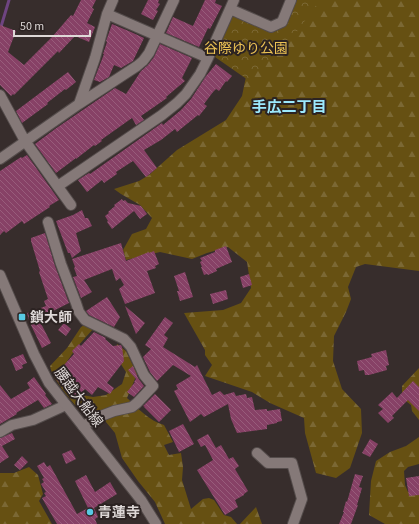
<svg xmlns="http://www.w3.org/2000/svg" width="419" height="524" font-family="'Source Sans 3','Noto Sans JP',sans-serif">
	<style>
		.forest { fill: url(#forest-firs) }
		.park { fill: url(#park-crowns) }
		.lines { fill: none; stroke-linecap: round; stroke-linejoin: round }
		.stream { stroke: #6e4480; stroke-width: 3 }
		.building { fill: url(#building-back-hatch) }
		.minor-casing { stroke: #544c4b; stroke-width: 12 }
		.secondary-casing { stroke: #544c4b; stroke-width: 12 }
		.minor { stroke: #857978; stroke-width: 10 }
		.secondary { stroke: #857978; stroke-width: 10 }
		.poi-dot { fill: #58c9e3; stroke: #2c2322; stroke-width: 1.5 }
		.labels { text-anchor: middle; stroke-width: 4; stroke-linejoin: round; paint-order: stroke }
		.park-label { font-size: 14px; fill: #ecc254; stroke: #2c2322 }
		.poi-label { font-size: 14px; font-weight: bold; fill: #ded8d7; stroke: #2c2322; text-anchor: start }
		.street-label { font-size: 14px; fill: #ded8d7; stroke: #2c2322 }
		.neighbourhood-label { font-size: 15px; font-weight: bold; fill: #9ce9fd; stroke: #2c2322 }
	</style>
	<defs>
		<pattern id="forest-firs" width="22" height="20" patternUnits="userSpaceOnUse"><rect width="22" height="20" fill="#665012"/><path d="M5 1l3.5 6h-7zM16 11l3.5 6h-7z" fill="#7b6834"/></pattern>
		<pattern id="park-crowns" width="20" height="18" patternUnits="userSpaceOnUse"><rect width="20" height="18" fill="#665012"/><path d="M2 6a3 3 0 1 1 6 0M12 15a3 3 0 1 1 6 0" fill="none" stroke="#7b6834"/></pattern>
		<pattern id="building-back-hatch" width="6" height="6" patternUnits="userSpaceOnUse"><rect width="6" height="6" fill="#874166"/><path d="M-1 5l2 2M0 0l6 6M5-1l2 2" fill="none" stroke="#985c7b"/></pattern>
	</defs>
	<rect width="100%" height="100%" fill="#372d2c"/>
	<path class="forest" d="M314,0H419V271L365,264L356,267L348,287L351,299L346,312L334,336L333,361L342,389L361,409L362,433L350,468L336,478L316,473L305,433L304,418L270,403L252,392L205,376L212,365L205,355V350L184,313L223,310L241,303L251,288L247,262L228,247L207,253L192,259L160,252L126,260L123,250L132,234L146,229L152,218L140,205L121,194L114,189L139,181L149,175L177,150L226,120L242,96L249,62Z
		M86,324L94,328L77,347L61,370L77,394L93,397L106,395L122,384L126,372L115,355L117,344L126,351L137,374L127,398C138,408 149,421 164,425L173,442L164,445L169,455L181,453L183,467L182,480L191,509L203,499L209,498L214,500L224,515L231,517L237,524H165L155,502L138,481L122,458L115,433L97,411L81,412C72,401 52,379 50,366L67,348L81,327Z
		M419,368V420L412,411L411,405L402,398V386Z
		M419,437V464L408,467L404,471L405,485L408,492L419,494V524H385L369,515L371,481L376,461L390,452L406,446Z
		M29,467L38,475L43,494L39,501L52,524H0V473H14Z
		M256,507L262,524H240Z"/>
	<path class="park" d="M295,0H320L296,33L248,80L215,57L233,15L271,31Z"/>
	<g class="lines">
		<path class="stream" d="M0,30L9,0"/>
	</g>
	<path class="building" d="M81,0H96L92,8L94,9L87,23L95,27L89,42L75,36L59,53L58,51L14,95L13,94L11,96L0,85V25L16,31L8,52L24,65L52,37L71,15L73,16Z
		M148,0H159L158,3L160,4L156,10L158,11L153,20L141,14Z
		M205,0H216L215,3L222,6L210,29L208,28L199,47L166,33L173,17L193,26Z
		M112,24L131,32L144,38L133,61L121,68L114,65L109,77L100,82L94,80L104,54H103L107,42L106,41Z
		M160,44L192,58L182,78L185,81L166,97L167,98L141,116L144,120L136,125L132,118L101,140L102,141L95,146L94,145L76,159V158L56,173L35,144L55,129L115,88L126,94L141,71L148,65L154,57Z
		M216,64L232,76L227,82L226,81L219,91L216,89L213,92L204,104L207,106L199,116L198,115L177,132L175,129L161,140L144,150L157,168L146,177L133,161L116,172L117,174L104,183L102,180L87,192L78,180L89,173L90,174L162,123L163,125L181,110L191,99L206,76Z
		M68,72L76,82L66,90L65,89L47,103L48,104L22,123L16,111Z
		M27,155L59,200L49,206L50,207L24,224L22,221L6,233L4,231L0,235V171L21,157L22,158Z
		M122,199L123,201L125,200L128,203L141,206L147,214L140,219L134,211L112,229L107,222L108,221L105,216L109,213L108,212L115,206L114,205Z
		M82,210L85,218H88L92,226L76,233L81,251L72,258L70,253H68L56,221L73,215Z
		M45,233L55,266L69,303L41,317L35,312L51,343L42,348L30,323L27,313L46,306L44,301L48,299L39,272L40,271L31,241V238Z
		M121,243L126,261L149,252V253L154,251L159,264L155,266L156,268L147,271L155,293L125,304L119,289L124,285L120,278L116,281L112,269L84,280L92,292L81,298L73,277L77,276L74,268L75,267L72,259Z
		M226,246L232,262L216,269L217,271L208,275L207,274L204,275L201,267H202L200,262L202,261L200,258L215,252V250Z
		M185,272L193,297L180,301L177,291H179L174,276Z
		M249,274L252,285L243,288L240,277Z
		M226,290L228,299L213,304L210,294Z
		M107,297L120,317L114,327L89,315L86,311Z
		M125,306L145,323L136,334Z
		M165,317L173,323L164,335L168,338L163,347L195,367L197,365L212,395L220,391L224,395L234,392L236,396L246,394L247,398L252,397L255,410L267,409V411L280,409L282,421L277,422V423L267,425V429L237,433L231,419L228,404L204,417L201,414L190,422L174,391L178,389L176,385L191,376L173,365L157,381L150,372L143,357L151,349L145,345Z
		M64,323L71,329L66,336L58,330Z
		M94,332L106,338L105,339L113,346L121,345L122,347L124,361L107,383L114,388L110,394L98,387L92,395L85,389L76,399L66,391L56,379L68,369L64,365L74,354L72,351L79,344L81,346Z
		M386,350L389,365L386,366L387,370L369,375H365L364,370L359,371L357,361L372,357L371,354Z
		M23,354L27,363L22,365L23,368L16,371L11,359Z
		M133,366L138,378L144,386L134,397L127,392L135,382H134L136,379L128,370Z
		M34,377L46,394L45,395L52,404L44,408L38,400L16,413L17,414L0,424V385L11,399L30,388L27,383Z
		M413,381L419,387V411L408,400L392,416L394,418L388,423L378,413L383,409L378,405L392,392L397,398Z
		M155,394L171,410L159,422L144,407H145L143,406Z
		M183,424L194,444L179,452L169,431Z
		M12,433L15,439L2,446L9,457L0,463V438Z
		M208,434L216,448L221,445L229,459L233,457L239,466L235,469L248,491L244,494V495L235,500L238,507L225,515L197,470L213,460L205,445L201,447L197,440Z
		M370,439L378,444L370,457L362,453Z
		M71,450L76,459L66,464L62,454Z
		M22,456L28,462L20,470L14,465Z
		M44,462L47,467L50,465L77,514L88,508L75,481L86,475L95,492L110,482L117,494L94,508L98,517L95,519L97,524H57L42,498L46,496L44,493L46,492L41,484L44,482L42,479L44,478L37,466Z
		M355,474L363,476L359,487L362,488L357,505H358L351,524H339L344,512H343L346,501L347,502Z
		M419,476V495L409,496L406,478Z"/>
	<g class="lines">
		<g class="minor-casing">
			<path id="minor" d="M230,9L271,27L282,22L291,0
				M107,14L208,58
				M0,95L25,141L71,205
				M79,104L137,66L143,61L149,53L174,0
				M0,159L79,104L95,58L107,14L113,0
				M58,186L162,115L177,103L186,94L200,74L208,58L234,0
				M48,222L61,264L76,303L79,312L85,320L124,339L131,347L144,375L153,386L137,403L132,407L114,411L101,416L83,426
				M0,432L12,425L33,420L66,405
				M257,453L268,463H292L302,499L293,524"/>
		</g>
		<g class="secondary-casing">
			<path id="secondary" d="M0,275L34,354L49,383L141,500L156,524"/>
		</g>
		<use href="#minor" class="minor"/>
		<use href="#secondary" class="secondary"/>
	</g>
	<g class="poi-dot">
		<rect x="18" y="313" width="8" height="8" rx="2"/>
		<circle cx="90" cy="512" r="4"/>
	</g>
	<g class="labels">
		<g class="park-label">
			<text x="246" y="53">谷際ゆり公園</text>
		</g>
		<g class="poi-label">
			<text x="30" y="322">鎖大師</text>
			<text x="98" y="517">青蓮寺</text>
		</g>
		<g class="street-label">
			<text transform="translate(79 397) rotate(53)" y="5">腰越大船線</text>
		</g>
		<g class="neighbourhood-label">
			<text x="289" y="112">手広二丁目</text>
		</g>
	</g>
	<path d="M14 30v6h76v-6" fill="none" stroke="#ded8d7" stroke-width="2"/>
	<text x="20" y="30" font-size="12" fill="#ded8d7" stroke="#2c2322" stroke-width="3" paint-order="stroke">50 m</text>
</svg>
